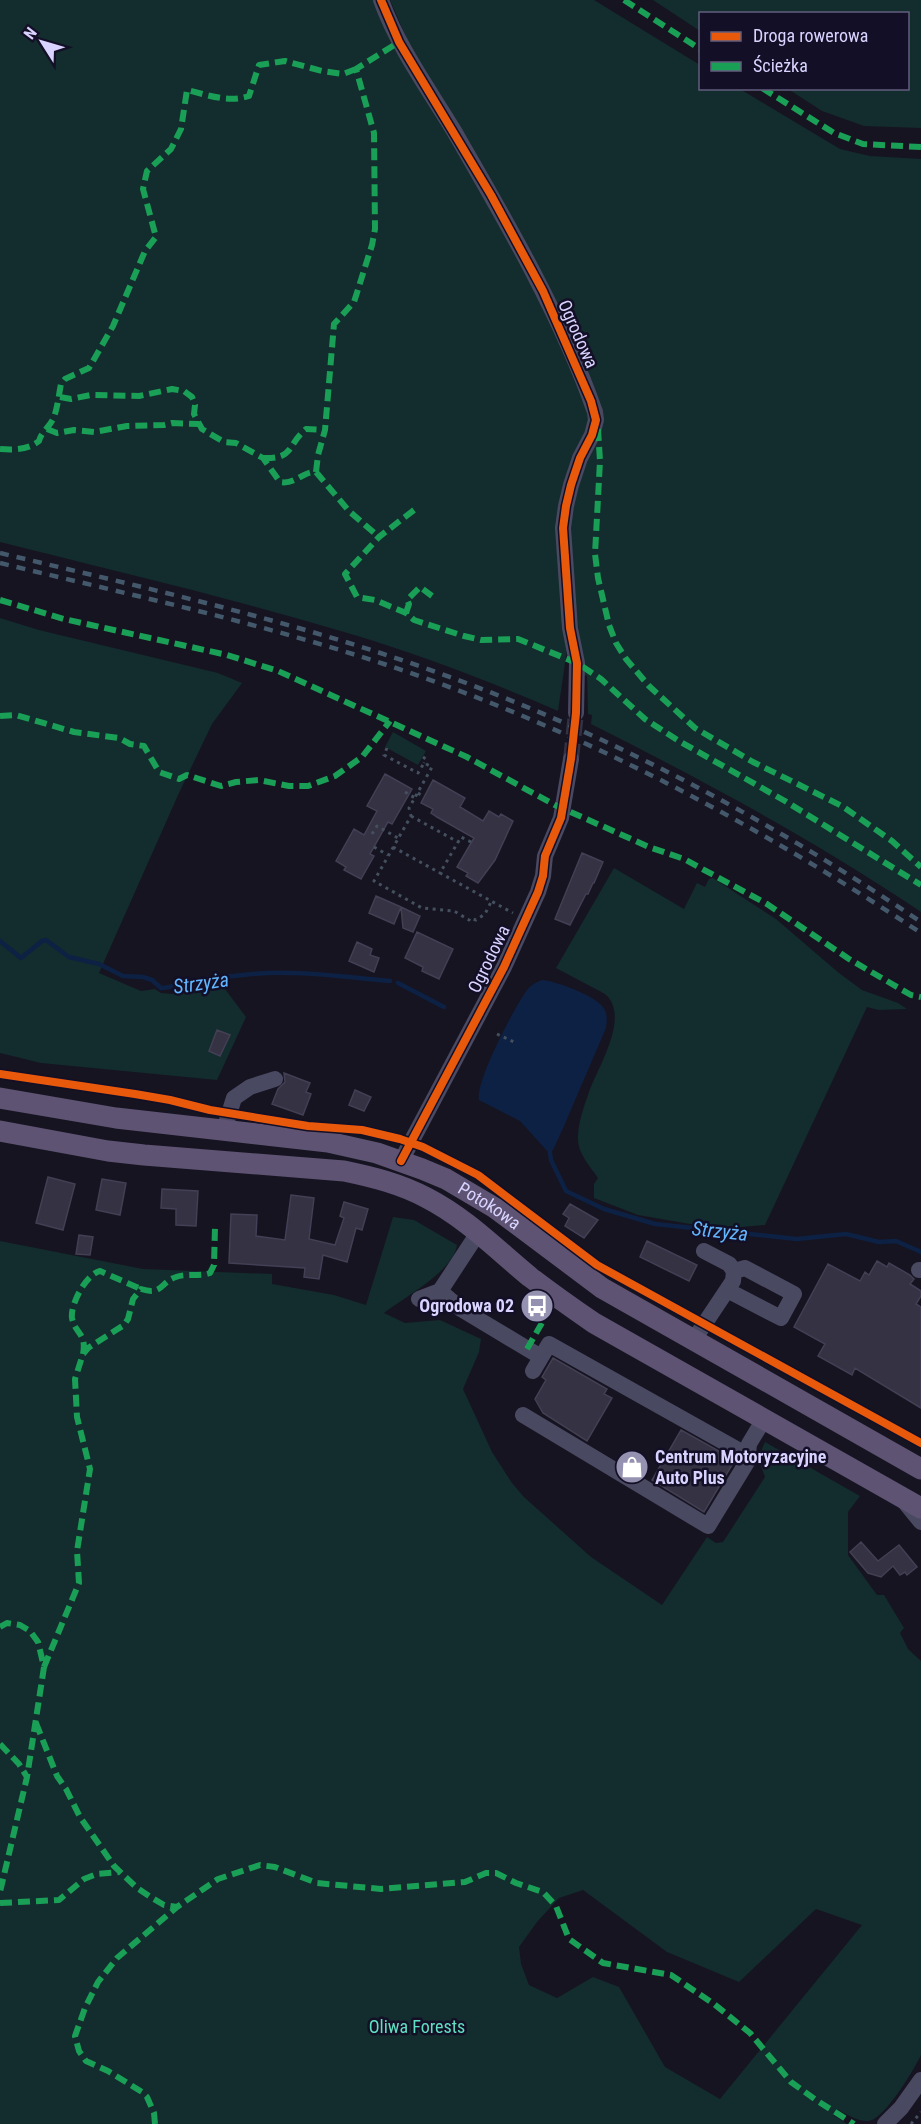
<svg xmlns="http://www.w3.org/2000/svg" width="921" height="2124" font-family="'Roboto Condensed',sans-serif">
	<style>
		.green { fill: #132c2d; fill-rule: evenodd }
		.water { fill: #0d2144 }
		.lines { fill: none; stroke-linecap: round; stroke-linejoin: round }
		.stream { stroke: #0d2144; stroke-width: 4.5 }
		.building { fill: #343243; stroke: #433f54; stroke-width: 1.5 }
		.minor-tunnel { stroke: #333142; stroke-width: 16; stroke-dasharray: 16 8; stroke-linecap: butt }
		.path { stroke: #44505f; stroke-width: 3; stroke-dasharray: 3 4.5; stroke-linecap: butt }
		.minor { stroke: #4a4962; stroke-width: 16 }
		.major { stroke: #5e5373; stroke-width: 21 }
		.rail { stroke: #43596b; stroke-width: 4.5; stroke-dasharray: 9 8; stroke-linecap: butt }
		.quiet { stroke: #1a9f57; stroke-width: 6; stroke-dasharray: 12 6; stroke-linecap: butt }
		.cycleway-casing { stroke: #130f26; stroke-width: 11 }
		.cycleway { stroke: #e8590c; stroke-width: 8 }
		.labels { text-anchor: middle; stroke-width: 5; stroke-linejoin: round; paint-order: stroke }
		.street-label { font-size: 18px; fill: #d9d4ff; stroke: #130f26 }
		.poi-label { font-size: 18px; font-weight: bold; fill: #d9d4ff; stroke: #130f26; text-anchor: end }
		.park-label { font-size: 18px; fill: #5fe0c0; stroke: #130f26 }
		.water-label { font-size: 20px; font-style: italic; fill: #62b6ff; stroke: #130f26 }
	</style>
	<rect width="100%" height="100%" fill="#161421"/>
	<path class="green" d="M0,0H377L534,286L550,320L590,418L566,482L567,650L558,711C488,681 417,653 344,632C231,598 115,571 0,542Z
		M390,0H594L700,65V88L740,89L840,149L870,156L921,159V912C816,841 704,781 591,724L592,715L588,714L587,676L584,675L568,541L575,485L603,422L413,53Z
		M653,0H921V128L864,126L822,111L788,89L908,88V14H700V31Z
		M0,618L39,630L218,673L242,683L212,724L179,793L99,973L141,991L155,989L161,993L172,994L181,987L219,981L246,1017L217,1080L41,1063L0,1053Z
		M393,732L426,751L418,765L385,747Z
		M614,868L684,909L697,883L705,887L709,879L713,878L776,919L839,973L862,990L898,1003L907,1009L879,1010L867,1007L765,1225L719,1229L638,1215L594,1198V1184L598,1178C590,1166 577,1153 578,1137C578,1123 584,1106 589,1092C598,1067 631,1016 605,994L556,968Z
		M393,1217L414,1220L457,1245C454,1271 403,1298 384,1313L405,1323L440,1320L481,1339L479,1352L463,1389L492,1452L512,1483L524,1497L591,1557L662,1605L707,1537L716,1543L723,1542L765,1477L758,1458L765,1442L860,1496L848,1512V1555L877,1595H884L904,1628L900,1633L908,1649L921,1661V2055C914,2070 887,2114 872,2120C861,2124 846,2114 837,2109L833,2115L847,2124H0V1241L143,1269L272,1274V1284L334,1295L366,1305ZM583,1890L667,1952L739,1982L816,1909L862,1925L720,2099L665,2067L619,1987L593,1977L557,1998L529,1985L521,1964L519,1947L537,1922L559,1898Z"/>
	<path class="water" d="M542,980C556,981 593,995 602,1006C608,1012 607,1020 606,1028L564,1126L553,1150L549,1153L520,1121L479,1100C475,1082 515,1006 527,990C531,985 536,982 542,980Z"/>
	<g class="lines">
		<path class="stream" d="M0,941L21,958L42,941L46,940L69,957L99,964L123,976L143,977L152,980L161,988C170,988 175,985 183,983C202,978 224,977 243,975C291,969 342,977 390,981
			M398,983L444,1007
			M549,1146L551,1160L566,1191L604,1209L655,1224L797,1239L846,1234L879,1242L896,1241L921,1252"/>
	</g>
	<path class="building" d="M385,774L412,789L392,824L388,822L370,854L374,856L361,879L344,870L346,867L336,861L354,829L364,835L377,811L367,806Z
		M433,780L465,798L460,807L483,821L489,811L499,817L501,814L513,821L495,860L478,883L466,876L468,873L457,867L474,838L437,817L431,813L433,809L421,803Z
		M582,853L603,862L594,883H593L588,894H586L570,925L555,919Z
		M376,896L401,907L394,924L369,913Z
		M401,907L420,916L413,932L403,928Z
		M417,932L453,949L439,979L422,971L423,967L405,958Z
		M357,942L372,949L370,955L379,958L374,972L349,961Z
		M217,1030L230,1035L220,1056L209,1051Z
		M284,1073L310,1083L306,1092L311,1094L303,1115L272,1104L278,1089L285,1082Z
		M355,1090L371,1097L364,1111L349,1105Z
		M48,1177L75,1184L63,1230L36,1223Z
		M102,1179L126,1183L120,1215L96,1210Z
		M162,1189L198,1191L196,1226L176,1225V1209L161,1208Z
		M291,1195L314,1198L309,1239L335,1245L344,1218L340,1216L344,1202L368,1209L362,1230L356,1228L347,1262L323,1255L319,1279L304,1277L305,1268L229,1263L231,1214L257,1215L256,1236L285,1240Z
		M570,1204L598,1220L584,1238L565,1226L569,1218L563,1214Z
		M79,1235L93,1237L90,1255L76,1254Z
		M647,1241L697,1265L689,1281L640,1257Z
		M877,1261L887,1267L889,1263L910,1275L914,1279L910,1284L921,1291V1296L916,1304L921,1307V1408L855,1368L852,1375L818,1356L825,1344L794,1327L828,1264L860,1281L865,1272L869,1275Z
		M553,1358L607,1389L604,1394L612,1398L587,1441L543,1413L535,1399L546,1380L542,1377Z
		M681,1430L735,1460L704,1512L652,1480Z
		M861,1542L878,1561L899,1545L917,1567L907,1575L905,1572L900,1575L893,1566L881,1577L868,1573L850,1552Z"/>
	<g class="lines">
		<path class="minor-tunnel" d="M571,759L576,713"/>
		<path class="path" d="M387,748L384,755L418,773L424,763L432,767L409,808L411,816L374,881L422,908L454,911L469,920L470,918L476,920L485,914L491,902
			M423,757L426,759L424,763
			M405,792L415,798
			M418,793L424,797
			M411,816L458,842
			M372,834L377,826L398,838
			M471,842L461,837L440,873L513,913
			M374,847L388,855
			M393,847L440,873
			M497,1034L516,1043
			M911,2124L921,2112"/>
		<path class="minor" d="M381,0C398,47 428,88 454,131C506,221 561,315 595,412L596,420L592,435L580,458L571,485L566,506L563,528L570,628L577,663L576,713
			M224,1130L234,1098L250,1087L275,1079
			M401,1161L504,967L538,892L543,876L545,856L561,818L571,759
			M919,1270H921
			M727,1290L781,1318L794,1294L745,1268L734,1271
			M440,1291L478,1233
			M419,1299L440,1291L461,1309L541,1357
			M693,1341L733,1281L734,1271L729,1264L704,1251
			M533,1371L549,1344L747,1455
			M523,1415L708,1526L747,1462L749,1444L764,1419
			M903,1500L921,1522
			M885,2124L901,2108L921,2080"/>
		<g class="major">
			<path id="s1" d="M0,1098L116,1118L328,1142L377,1153L422,1169L446,1179L495,1208L602,1288L921,1469"/>
			<path d="M0,1131L108,1151L144,1155L344,1171C373,1177 401,1184 427,1198C466,1218 497,1250 530,1277C551,1293 572,1308 594,1323L921,1508"/>
		</g>
		<path class="rail" d="M0,553C146,588 294,621 436,672C608,733 770,820 921,922
			M0,563C148,599 298,631 441,684C611,746 770,833 921,933"/>
		<path class="quiet" d="M624,0L700,49
			M762,88L834,133L863,144L921,147
			M60,397L71,399L91,395L139,396L172,389L184,391L192,397L195,405L194,414L202,429L224,442L236,443L263,458L280,482C295,485 303,471 316,472L349,511L379,537
			M47,429L57,433L74,430L94,432L127,426L164,425L172,423L199,424
			M598,429L600,461L595,554L598,578L609,625L616,643L626,659L649,686L695,728L753,762L842,806L892,841L921,867
			M0,449C13,450 28,450 39,441C41,433 48,428 52,421C57,413 59,393 61,384L65,379L89,368L113,326L145,251L156,237L143,189L147,171L171,149L181,129L187,90C208,95 228,103 249,96L259,65L285,61L322,71L343,74L356,69
			M263,458C295,459 286,446 306,429L325,430
			M316,472L318,455L325,430L334,324L354,302L372,245L375,229L374,133L356,69L399,42
			M414,510L379,537L345,574L357,597L375,600L406,613L414,620L464,636L481,640L518,639L577,663L601,679L645,719L679,741L785,801L921,885
			M0,600L64,619L227,655L278,671L467,757L555,805L649,847L684,859L767,904L849,959L911,995L921,997
			M406,613L409,604L407,600L420,587L432,596
			M0,716L16,715L74,732L119,738L130,744L144,746L159,772L179,779L187,775L221,786L236,782L259,780L289,786H308L335,776L362,757L390,721
			M527,1349L547,1314
			M83,1354C87,1333 75,1334 72,1318C70,1305 86,1274 100,1271L141,1289
			M0,1627L7,1623L20,1625L30,1631L38,1642L44,1667L27,1777L0,1892
			M44,1667L79,1583L77,1551L90,1469L77,1417L75,1379L83,1354L88,1348L124,1325L128,1319L133,1299L141,1289C163,1296 160,1282 176,1277C187,1273 199,1277 210,1273L214,1265L215,1227
			M36,1723L57,1776L66,1789L80,1817L114,1866L137,1888L152,1898L164,1905L177,1907
			M0,1744L19,1764L27,1777
			M0,1903L59,1900L84,1879L97,1874L120,1872
			M155,2124L154,2113L147,2097L142,2092L108,2071L86,2061L79,2051L75,2036L85,2008L98,1982L117,1958L177,1907L218,1879L260,1865L275,1867L317,1883L381,1889L465,1882L486,1873H496L516,1883L543,1892L556,1906L569,1939L603,1963L671,1975L714,2004L750,2033L791,2082L816,2100L854,2124"/>
		<g class="cycleway-casing">
			<path id="cycleway" d="M381,0L399,42L491,195L543,291L591,401L596,420L592,435L580,458L571,485L566,506L563,528L570,628L577,663L576,713L571,759L561,818L545,856L543,876L538,892L504,967L401,1161
				M0,1074L135,1094L170,1100L210,1110L308,1126L362,1130L400,1139L423,1147L478,1175L597,1265L921,1443"/>
		</g>
		<use href="#cycleway" class="cycleway"/>
	</g>
	<defs>
		<g id="bus-disc" transform="scale(1.725)"><circle r="9.5" fill="#9591b1" stroke="#130f26"/><path d="M-5-6H5V4H4V6H2V4H-2V6H-4V4H-5ZM-3.5-4V0h7V-4ZM-3.5 1.2v1.5H-2V1.2ZM2 1.2v1.5H3.5V1.2Z" fill="#fff"/></g>
		<g id="shop-disc" transform="scale(1.725)"><circle r="9.5" fill="#9591b1" stroke="#130f26"/><path d="M-5-2.5h2.3a2.7 3.5 0 0 1 5.4 0H5L5.5 6h-11ZM-1.5-2.5h3a1.5 2.3 0 0 0-3 0Z" fill="#fff"/></g>
	</defs>
	<g fill-rule="evenodd">
		<use href="#bus-disc" x="537" y="1306"/>
		<use href="#shop-disc" x="632" y="1467"/>
	</g>
	<g class="labels">
		<g class="street-label">
			<text transform="translate(578 334) rotate(66)" y="6">Ogrodowa</text>
			<text transform="translate(489 959) rotate(-64)" y="6">Ogrodowa</text>
			<text dy="6" stroke="none"><textPath href="#s1" startOffset="506">Potokowa</textPath></text>
		</g>
		<g class="poi-label">
			<text x="514" y="1312">Ogrodowa 02</text>
			<text x="655" y="1463" text-anchor="start">Centrum Motoryzacyjne<tspan x="655" dy="21">Auto Plus</tspan></text>
		</g>
		<g class="park-label">
			<text x="417" y="2033">Oliwa Forests</text>
		</g>
		<g class="water-label">
			<text transform="translate(201 983) rotate(-8)" y="7">Strzyża</text>
			<text transform="translate(720 1231) rotate(6)" y="7">Strzyża</text>
		</g>
	</g>
	<rect x="699" y="12" width="210" height="78" fill="#130f26" stroke="#625e7d" stroke-width="1.5"/>
	<rect x="711" y="32" width="30" height="9" fill="#e8590c" stroke="#625e7d" stroke-width="1.5"/>
	<text x="753" y="42" font-size="18" fill="#d9d4ff">Droga rowerowa</text>
	<rect x="711" y="62" width="30" height="9" fill="#1a9f57" stroke="#625e7d" stroke-width="1.5"/>
	<text x="753" y="72" font-size="18" fill="#d9d4ff">Ścieżka</text>
	<g transform="translate(42 42) rotate(307)" stroke="#130f26" stroke-width="4.5" paint-order="stroke">
	<path d="M0-4.5L10 22L0 15L-10 22Z" fill="#d9d4ff"/>
	<text y="-9" font-size="16" font-weight="bold" text-anchor="middle" fill="#d9d4ff">N</text>
	</g>
</svg>
